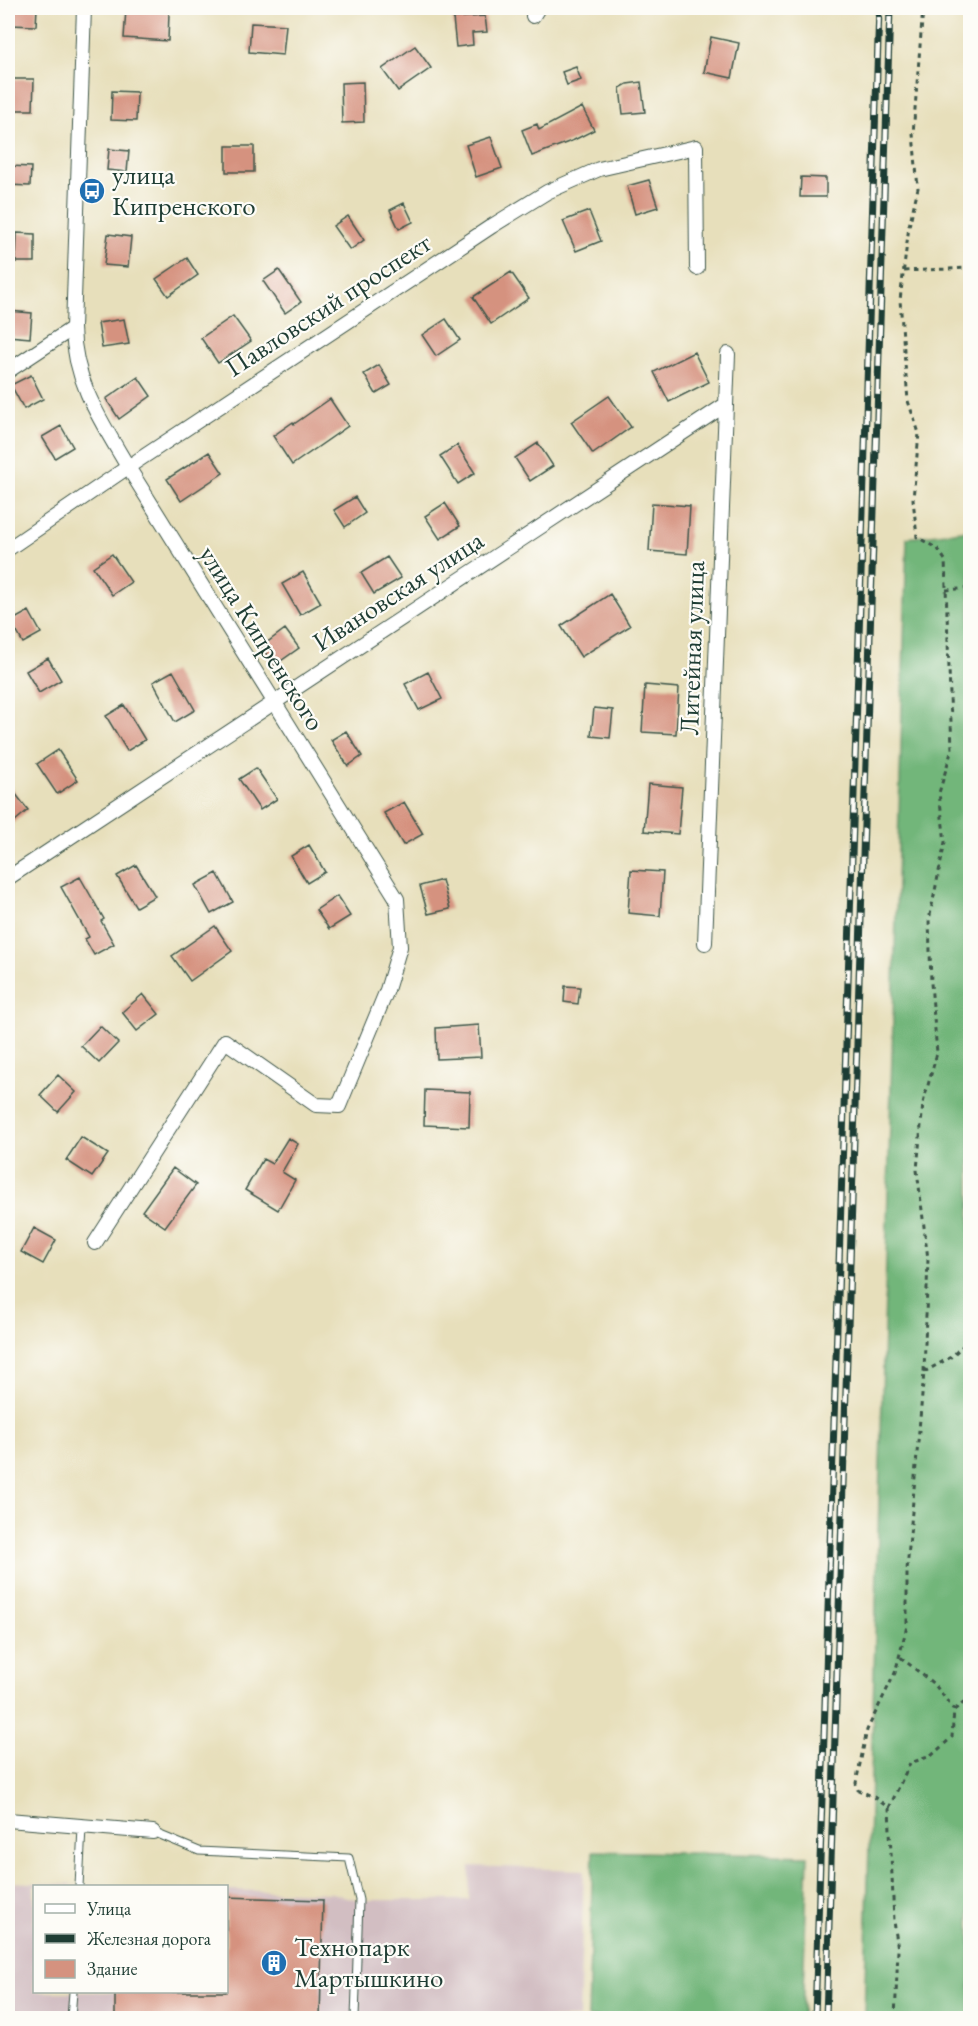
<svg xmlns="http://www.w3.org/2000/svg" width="978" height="2026" font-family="'EB Garamond',serif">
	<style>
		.industrial { fill: #d2bec2 }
		.forest { fill: #72b67a; stroke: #487a57; stroke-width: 1.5 }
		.building { fill: #d5927f }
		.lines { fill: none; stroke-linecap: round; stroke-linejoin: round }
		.lane-casing { stroke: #3d5548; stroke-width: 9 }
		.street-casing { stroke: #3d5548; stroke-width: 16 }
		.path { stroke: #3d5548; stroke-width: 3; stroke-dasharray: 4.5 4.5; stroke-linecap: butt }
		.lane { stroke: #fff; stroke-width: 7 }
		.street { stroke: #fff; stroke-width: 14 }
		.rail-casing { stroke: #1f3d34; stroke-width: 7 }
		.rail { stroke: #fdfcf7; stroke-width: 4.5; stroke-dasharray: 14; stroke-linecap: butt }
		.labels { text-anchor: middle; stroke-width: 4.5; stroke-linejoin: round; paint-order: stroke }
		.poi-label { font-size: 27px; fill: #1f3d34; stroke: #fdfcf7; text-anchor: start }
		.street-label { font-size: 27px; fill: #1f3d34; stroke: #fdfcf7 }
	</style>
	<rect width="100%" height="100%" fill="#fdfcf7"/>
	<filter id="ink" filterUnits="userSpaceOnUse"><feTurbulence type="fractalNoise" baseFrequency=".0167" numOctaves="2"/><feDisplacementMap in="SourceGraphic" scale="12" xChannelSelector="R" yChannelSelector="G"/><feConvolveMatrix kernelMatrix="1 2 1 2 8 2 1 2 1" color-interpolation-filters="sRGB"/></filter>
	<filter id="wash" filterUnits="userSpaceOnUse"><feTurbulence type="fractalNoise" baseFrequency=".008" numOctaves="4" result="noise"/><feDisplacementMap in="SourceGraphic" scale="24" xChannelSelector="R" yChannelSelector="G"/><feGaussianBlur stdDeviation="1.35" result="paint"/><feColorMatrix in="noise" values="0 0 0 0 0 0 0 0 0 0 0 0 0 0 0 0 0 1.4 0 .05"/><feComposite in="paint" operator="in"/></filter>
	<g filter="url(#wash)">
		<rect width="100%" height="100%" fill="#e7dfbb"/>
		<path class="industrial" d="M470,1866L584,1870L579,2018H8V1882L101,1886H34V1992H226L227,1890L332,1893L359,1900H469Z"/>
		<path class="forest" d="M970,530V2018H864L907,538Z
			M593,1851L808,1856L802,2018H588Z"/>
		<g id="blocks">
			<path class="building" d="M10,8H37L36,26L10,25Z
				M126,9L169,12L168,41L124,38Z
				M485,16L487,32L472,33L473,45L456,47L453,18Z
				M251,23L286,25L283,55L249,52Z
				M711,37L739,43L732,78L704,72Z
				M415,46L431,68L398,91L382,69Z
				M576,67L581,80L567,85L562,72Z
				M11,79H34L33,110H11Z
				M363,82L364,122L342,123L341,83Z
				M641,82L645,112L623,114L620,88L627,84Z
				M112,91L137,92L136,121L111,120Z
				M582,107L594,130L574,140L532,156L522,130L537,124L539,130Z
				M491,137L502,168L476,177L466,145Z
				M226,146H254V172H226Z
				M109,149L129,151L127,172L107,170Z
				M9,166L31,167L30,186L8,185Z
				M801,177L826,178V197H800Z
				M649,180L658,207L635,214L627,186Z
				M404,203L413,222L399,229L390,210Z
				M589,211L601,241L576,251L563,221Z
				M348,216L364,240L350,250L333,226Z
				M17,233L35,234V262H16Z
				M108,234L131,237L128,267L104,265Z
				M187,258L198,275L168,296L156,279Z
				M279,270L301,302L285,313L263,281Z
				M511,272L529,298L491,324L473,297Z
				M8,311L32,313L30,338L8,336Z
				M233,316L251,341L218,363L201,338Z
				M124,319L129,344L102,348L98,323Z
				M446,319L460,340L436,356L422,335Z
				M694,352L709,382L669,402L654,372Z
				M379,365L391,385L376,394L364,374Z
				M31,375L43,399L24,409L11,385Z
				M138,377L151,396L119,419L106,399Z
				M609,396L631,427L593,454L571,422Z
				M330,399L348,426L292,465L273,436L293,422L294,424Z
				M61,426L73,447L55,458L42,437Z
				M538,443L553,466L530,481L515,458Z
				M457,445L475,473L458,484L440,456Z
				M209,452L223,473L181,501L167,479Z
				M355,497L365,513L345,527L334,510Z
				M445,503L460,526L440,539L425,516Z
				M652,503L690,506L687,554L649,551Z
				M112,554L131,582L112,595L93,567Z
				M387,557L401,578L374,594L361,573Z
				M303,572L321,603L300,615L282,584Z
				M610,594L630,626L581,657L561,626Z
				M29,611L41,633L23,643L11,621Z
				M285,629L299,648L275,665L261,647Z
				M48,658L61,680L39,693L26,671Z
				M173,671L195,710L175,722L153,682Z
				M428,672L442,699L419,710L405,684Z
				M645,685L679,688L676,734L642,732Z
				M124,705L145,740L127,751L106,716Z
				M594,708L613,710L610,738L591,736Z
				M346,731L362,756L348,766L331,740Z
				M58,750L78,780L57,794L37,764Z
				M256,768L277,799L260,810L239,779Z
				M8,784L28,810L8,827Z
				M648,784L682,787L678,834L644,831Z
				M404,802L423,834L403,845L384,813Z
				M309,845L325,872L307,883L291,856Z
				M136,865L155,896L136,907L117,876Z
				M631,870L663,872L660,916L628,913Z
				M217,873L233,902L211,914L195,885Z
				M80,877L104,919L101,921L114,944L94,955L85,939L89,937L61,887Z
				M442,880L450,909L428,914L420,886Z
				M337,896L350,916L329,929L316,910Z
				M215,926L232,951L190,981L172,956Z
				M565,986L580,987L578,1004L564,1002Z
				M143,994L159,1014L137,1031L122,1012Z
				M479,1025L481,1057L437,1059L436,1028Z
				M100,1026L118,1043L99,1063L81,1046Z
				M58,1075L76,1092L58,1112L40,1095Z
				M425,1090L470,1092L469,1127L424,1125Z
				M81,1137L108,1154L92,1177L66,1160Z
				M288,1138L298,1144L282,1172L295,1180L278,1210L245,1190L263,1159L272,1164Z
				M173,1168L196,1185L165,1227L142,1211Z
				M34,1228L56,1240L43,1264L21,1252Z
				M226,1897L323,1900L320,2019H115V1992H226Z"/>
		</g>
	</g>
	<g filter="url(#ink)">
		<use href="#blocks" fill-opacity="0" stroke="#3d5548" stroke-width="1.5"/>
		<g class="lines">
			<g class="lane-casing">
				<path id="lane" d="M153,1832L199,1851L349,1858L359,1900L355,2018
					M79,1886L82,1828
					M71,2018L73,1992"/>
			</g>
			<g class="street-casing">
				<path id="street" d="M84,8L73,328C74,382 101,421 128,467L397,899L400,947L387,990L339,1106L316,1105L225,1041L95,1243
					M533,16L538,8
					M8,371L73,328
					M8,549L128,467L492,226L547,192L599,169L696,147L697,268
					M8,878L725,405
					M705,943L728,354
					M8,1820L153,1832"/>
			</g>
			<path class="path" d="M904,271L970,268
				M946,590L970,588
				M924,1372L951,1357L970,1339
				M954,1710L970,1698
				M889,1808L910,1763L931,1756L952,1737L954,1710L935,1685L899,1656
				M895,2018L898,1950L894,1921L889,1808L874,1797L858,1790L856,1783L867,1730L895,1673L907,1626V1570L924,1372L928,1259L917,1170L923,1103L937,1053L931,983L929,920L945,842L939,793L952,749L945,560L938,549L917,537L913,499L919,433L908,401L900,300L909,226L918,188L913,134L923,8"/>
			<use href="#lane" class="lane"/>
			<use href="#street" class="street"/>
			<g class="rail-casing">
				<path id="rail" d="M815,2018L879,8
					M826,2018L890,8"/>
			</g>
			<use href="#rail" class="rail"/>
		</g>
	</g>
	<defs>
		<g id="bus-disc" transform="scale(1.35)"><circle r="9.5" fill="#1f6fb2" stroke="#fdfcf7"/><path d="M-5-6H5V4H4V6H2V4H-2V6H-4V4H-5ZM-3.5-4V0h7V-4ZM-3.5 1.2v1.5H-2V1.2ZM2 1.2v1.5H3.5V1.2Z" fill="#fff"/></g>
		<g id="building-disc" transform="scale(1.35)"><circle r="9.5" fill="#1f6fb2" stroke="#fdfcf7"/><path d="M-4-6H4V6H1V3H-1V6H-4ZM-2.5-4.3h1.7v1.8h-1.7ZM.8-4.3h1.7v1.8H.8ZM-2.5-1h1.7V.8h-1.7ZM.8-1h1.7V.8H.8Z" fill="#fff"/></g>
	</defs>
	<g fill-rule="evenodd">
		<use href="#bus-disc" x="92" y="191"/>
		<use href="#building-disc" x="274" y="1963"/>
	</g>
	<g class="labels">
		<g class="poi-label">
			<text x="112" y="184">улица<tspan x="112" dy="31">Кипренского</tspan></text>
			<text x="294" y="1956">Технопарк<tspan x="294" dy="31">Мартышкино</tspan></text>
		</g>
		<g class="street-label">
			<text transform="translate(328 305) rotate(-33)" y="9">Павловский проспект</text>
			<text transform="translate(398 591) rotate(-33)" y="9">Ивановская улица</text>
			<text transform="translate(262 638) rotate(58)" y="9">улица Кипренского</text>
			<text transform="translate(692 648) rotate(-88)" y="9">Литейная улица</text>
		</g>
	</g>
	<rect width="978" height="2026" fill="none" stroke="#fdfcf7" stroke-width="30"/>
	<rect x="33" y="1885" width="195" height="108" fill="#fdfcf7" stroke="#a4b0a9" stroke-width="1.5"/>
	<rect x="45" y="1904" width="30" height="9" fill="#ffffff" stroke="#a4b0a9" stroke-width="1.5"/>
	<text x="87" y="1915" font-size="18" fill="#1f3d34">Улица</text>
	<rect x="45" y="1934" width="30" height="9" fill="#1f3d34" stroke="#a4b0a9" stroke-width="1.5"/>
	<text x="87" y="1945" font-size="18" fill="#1f3d34">Железная дорога</text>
	<rect x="45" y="1960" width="30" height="18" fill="#d5927f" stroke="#a4b0a9" stroke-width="1.5"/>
	<text x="87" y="1975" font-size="18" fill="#1f3d34">Здание</text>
</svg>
